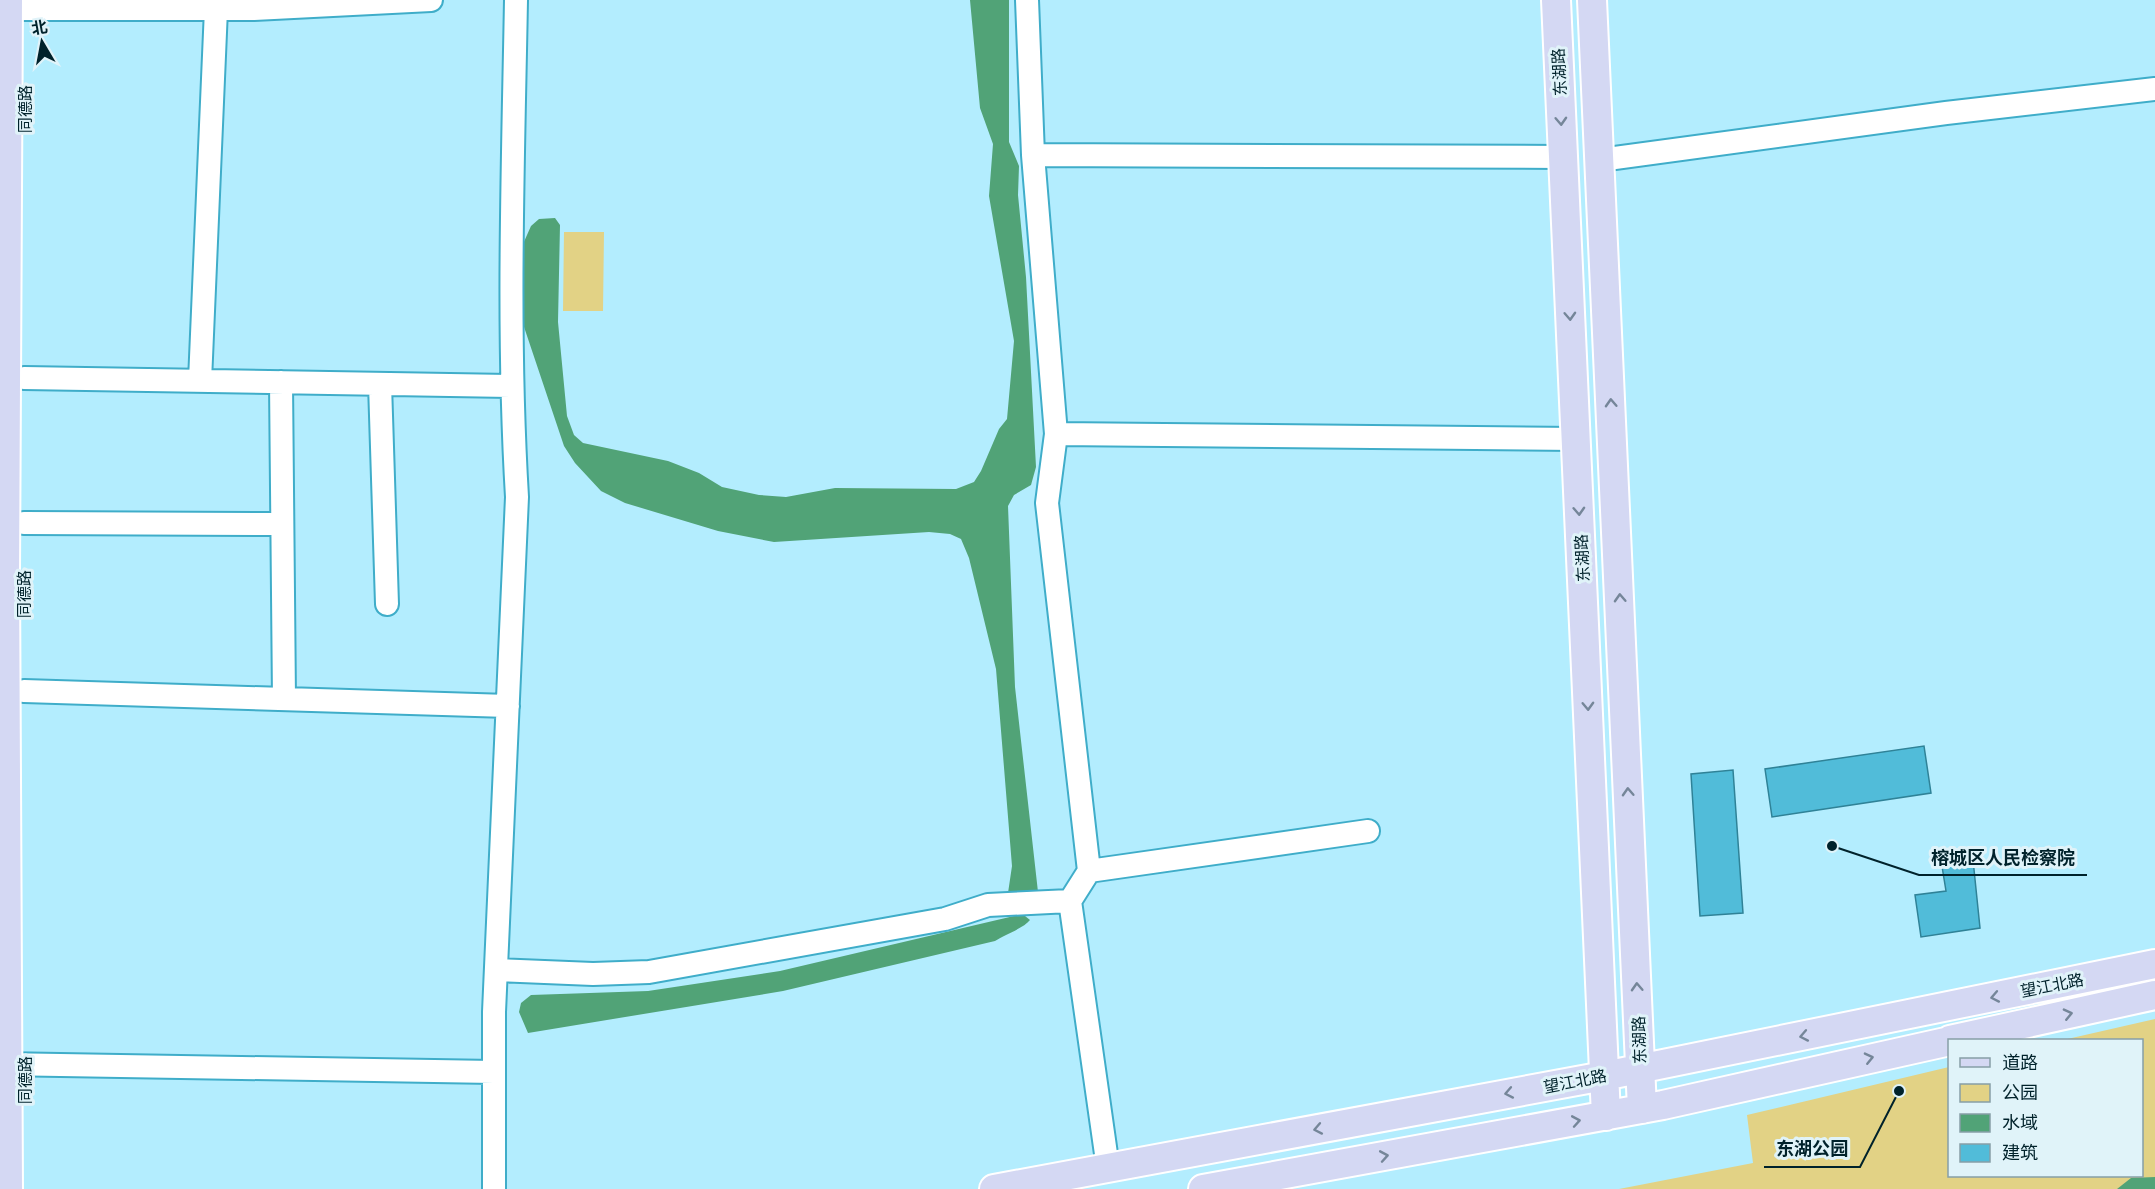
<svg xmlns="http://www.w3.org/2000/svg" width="2155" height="1189" font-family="Ubuntu,'Noto Sans SC',sans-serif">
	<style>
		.green { fill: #e2d285 }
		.water { fill: #51a377 }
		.building { fill: #51bcd9; stroke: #2f8297; stroke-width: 1.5 }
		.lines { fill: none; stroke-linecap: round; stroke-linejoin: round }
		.minor-casing { stroke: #3fadc9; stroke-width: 26 }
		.major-casing { stroke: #fff; stroke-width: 32 }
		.minor { stroke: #fff; stroke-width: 22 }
		.major { stroke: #d4d8f3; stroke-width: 28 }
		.oneway { stroke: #758699 }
		.labels { text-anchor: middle; stroke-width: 6; stroke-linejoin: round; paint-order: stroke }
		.street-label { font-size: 16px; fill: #00222b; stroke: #e0f3f9 }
		.leader { fill: none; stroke: #00222b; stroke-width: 2 }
		.callout-dot { fill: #00222b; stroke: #e0f3f9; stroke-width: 2 }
		.callout-label { font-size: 18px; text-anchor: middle; font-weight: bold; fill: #00222b; stroke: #e0f3f9; stroke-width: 6; stroke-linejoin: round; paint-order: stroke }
	</style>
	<rect width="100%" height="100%" fill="#b3edfe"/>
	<path class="green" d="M564,232H604L603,311H563Z
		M2155,1019V1189H1619L1753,1163L1747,1115L1949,1067L1950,1176H2142V1040H2063Z"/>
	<path class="water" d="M970,0H1009V142L1019,166L1018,195L1026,277L1036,467L1031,485L1014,495L1008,506L1015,687L1038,892L1008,893L1012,866L996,669L969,558L961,539L950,534L929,532L774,542L718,531L625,503L601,491L575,463L564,446L519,312L523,244L531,226L539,219L555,218L560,225L558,322L567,416L574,435L583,443L668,461L699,473L722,487L759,495L786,497L835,488L956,489L974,482L981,471L999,429L1007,419L1014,341L989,196L993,144L980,108Z
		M1014,916H1025L1030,920C1024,928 1004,935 995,941L783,991L528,1033L519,1012L521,1003L531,995L648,991L780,971Z
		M2155,1177V1189H2117L2131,1178Z"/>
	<path class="building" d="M1924,746L1931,793L1772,817L1765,769Z
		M1733,770L1743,913L1700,916L1691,774Z
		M1972,850L1980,928L1921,937L1915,895L1946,891L1940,854Z"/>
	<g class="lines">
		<g class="minor-casing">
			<path id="minor" d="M1027,0L1033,155L1056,434L1047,503L1089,871L1070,901L1108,1168
				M0,9H254L431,0
				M1033,155L1563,157
				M1600,160L1946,113L2155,89
				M24,378L512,386
				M200,381L216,9
				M281,382L284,699
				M380,384L387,604
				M1056,434L1576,439
				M24,523L282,524
				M24,691L508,706
				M1089,871L1368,831
				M496,970L593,974L649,972L945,919L988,905L1070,901
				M0,1064L494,1072
				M494,1189V1012L517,497C507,331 513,166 516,0"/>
		</g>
		<g class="major-casing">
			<path id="major" d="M1556,0L1606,1116
				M1592,0L1642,1109
				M1950,1040L2155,995
				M8,1189L5,573L8,0
				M994,1189L1604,1076L2155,964
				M1203,1189L1663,1105L1950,1041"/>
		</g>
		<use href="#minor" class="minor"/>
		<use href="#major" class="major"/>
	</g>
	<defs><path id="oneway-chevron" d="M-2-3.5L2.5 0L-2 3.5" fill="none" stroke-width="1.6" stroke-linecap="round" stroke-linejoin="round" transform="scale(1.5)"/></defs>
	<g class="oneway">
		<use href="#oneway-chevron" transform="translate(1561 121) rotate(87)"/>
		<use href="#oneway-chevron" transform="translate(1570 316) rotate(87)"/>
		<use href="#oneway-chevron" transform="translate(1611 403) rotate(-93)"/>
		<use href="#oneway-chevron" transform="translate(1579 511) rotate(87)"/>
		<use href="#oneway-chevron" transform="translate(1620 598) rotate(-93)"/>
		<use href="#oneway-chevron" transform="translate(1588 706) rotate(88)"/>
		<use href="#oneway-chevron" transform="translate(1628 792) rotate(-93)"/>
		<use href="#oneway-chevron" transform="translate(1637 987) rotate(-93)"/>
		<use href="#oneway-chevron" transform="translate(1995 997) rotate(169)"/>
		<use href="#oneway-chevron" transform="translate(2068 1014) rotate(-13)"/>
		<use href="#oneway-chevron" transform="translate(1804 1036) rotate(169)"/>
		<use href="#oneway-chevron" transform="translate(1869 1058) rotate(-13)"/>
		<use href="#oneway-chevron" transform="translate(1509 1093) rotate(169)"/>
		<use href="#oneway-chevron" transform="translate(1576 1121) rotate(-10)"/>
		<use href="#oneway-chevron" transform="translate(1318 1129) rotate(169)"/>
		<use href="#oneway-chevron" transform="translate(1384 1156) rotate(-10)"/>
	</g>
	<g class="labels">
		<g class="street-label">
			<text transform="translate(1559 72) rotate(-93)" y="6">东湖路</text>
			<text transform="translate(25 109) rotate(-90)" y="6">同德路</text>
			<text transform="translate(1582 558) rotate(-93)" y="6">东湖路</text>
			<text transform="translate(24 594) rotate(-90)" y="6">同德路</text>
			<text transform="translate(2052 985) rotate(-11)" y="6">望江北路</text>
			<text transform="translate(1639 1040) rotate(-92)" y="6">东湖路</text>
			<text transform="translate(25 1080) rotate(-90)" y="6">同德路</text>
			<text transform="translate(1575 1081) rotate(-11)" y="6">望江北路</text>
		</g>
	</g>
	<path class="leader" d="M1832 846L1919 875H2087M1899 1091L1860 1167H1764"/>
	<g class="callout-dot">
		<circle cx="1832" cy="846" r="6"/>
		<circle cx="1899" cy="1091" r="6"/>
	</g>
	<g class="callout-label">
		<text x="2003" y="864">榕城区人民检察院</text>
		<text x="1812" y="1155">东湖公园</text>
	</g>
	<rect x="1948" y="1039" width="195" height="138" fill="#e0f3f9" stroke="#869fa7" stroke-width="1.5"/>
	<rect x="1960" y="1058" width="30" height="9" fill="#d4d8f3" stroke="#869fa7" stroke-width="1.5"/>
	<text x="2002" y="1069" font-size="18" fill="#00222b">道路</text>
	<rect x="1960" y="1084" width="30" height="18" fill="#e2d285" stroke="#869fa7" stroke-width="1.5"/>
	<text x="2002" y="1099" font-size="18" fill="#00222b">公园</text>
	<rect x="1960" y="1114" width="30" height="18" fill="#51a377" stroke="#869fa7" stroke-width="1.5"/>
	<text x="2002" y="1129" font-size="18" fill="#00222b">水域</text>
	<rect x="1960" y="1144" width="30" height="18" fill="#51bcd9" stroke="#869fa7" stroke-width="1.5"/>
	<text x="2002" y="1159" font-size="18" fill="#00222b">建筑</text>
	<g transform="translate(42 42) rotate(350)" stroke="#e0f3f9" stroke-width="4.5" paint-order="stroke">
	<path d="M0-4.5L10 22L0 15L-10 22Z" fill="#00222b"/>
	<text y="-9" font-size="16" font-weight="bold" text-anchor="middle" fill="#00222b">北</text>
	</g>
</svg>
